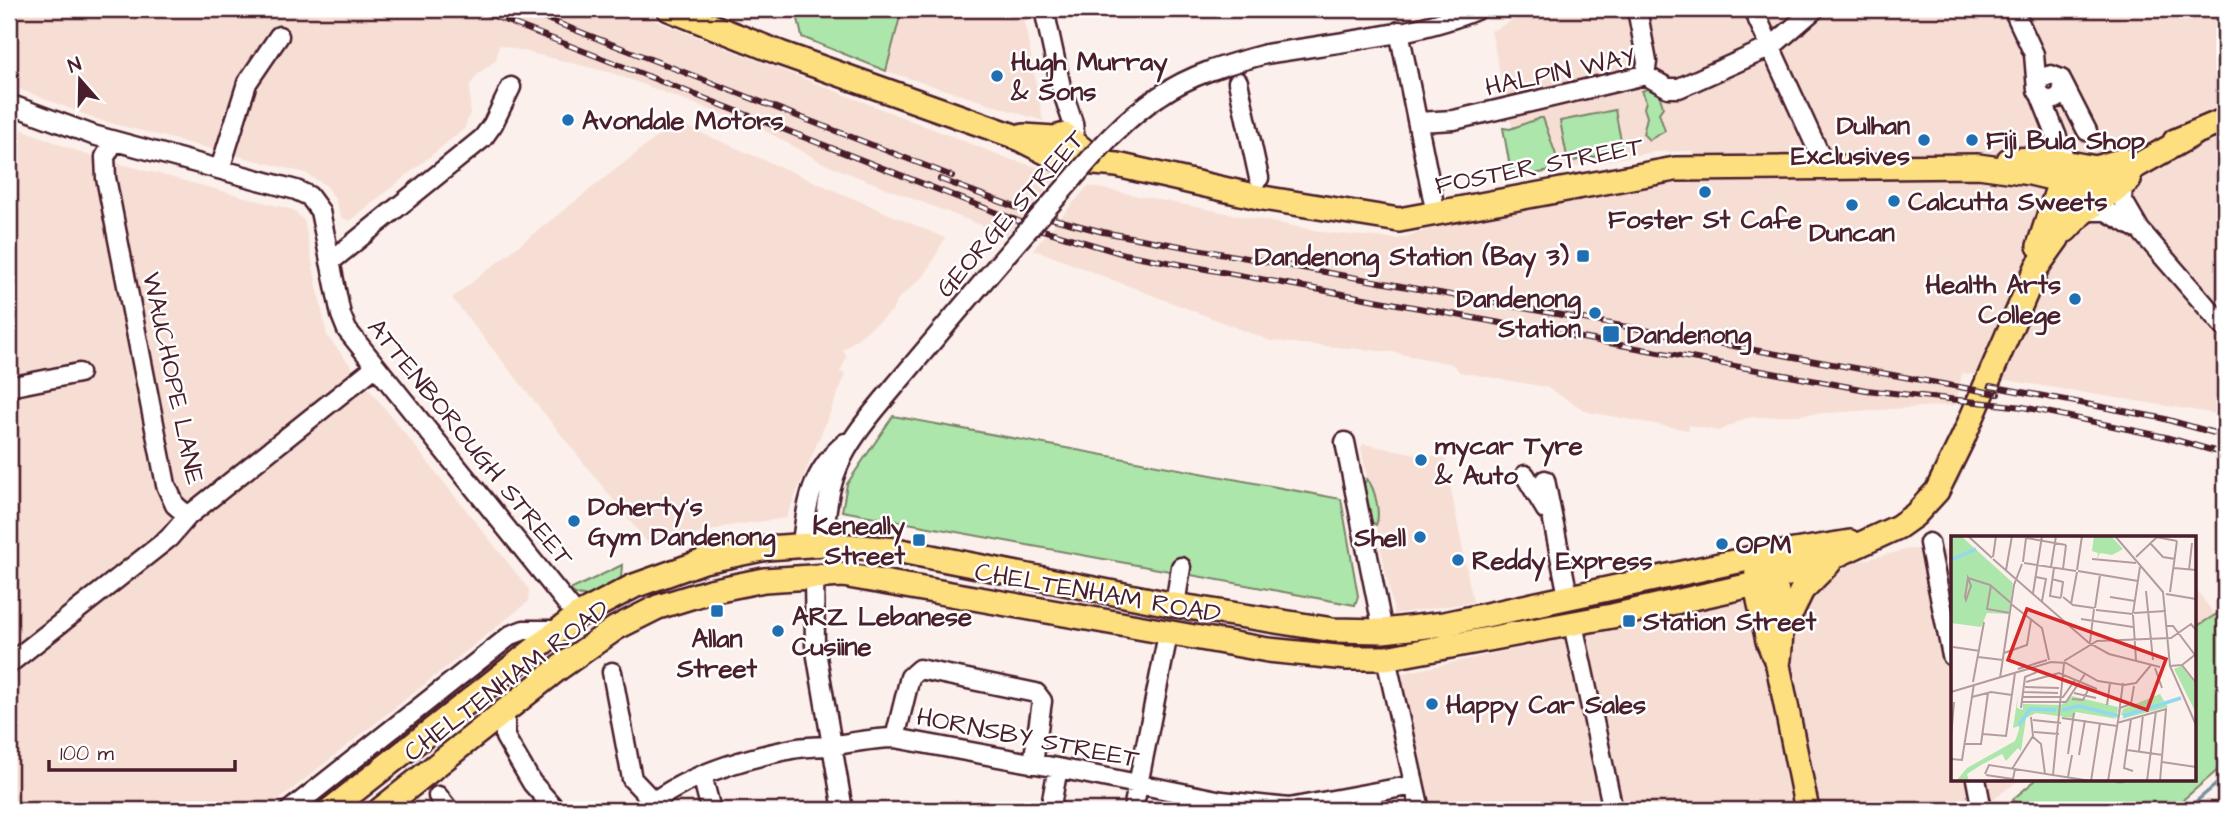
<svg xmlns="http://www.w3.org/2000/svg" width="2234" height="819" font-family="'Architects Daughter',sans-serif">
	<style>
		.built { fill: #f6ded4 }
		.green { fill: #ace6aa; stroke: #7b826a; stroke-width: 2 }
		.lines { fill: none; stroke-linecap: round; stroke-linejoin: round }
		.stream { stroke: #748fa2; stroke-width: 3.5 }
		.minor-casing { stroke: #4a1f2b; stroke-width: 23 }
		.major-casing { stroke: #4a1f2b; stroke-width: 28 }
		.minor { stroke: #fff; stroke-width: 18 }
		.major { stroke: #fddf80; stroke-width: 23 }
		.rail-casing { stroke: #4a1f2b; stroke-width: 6 }
		.rail { stroke: #fff; stroke-width: 3.5; stroke-dasharray: 10; stroke-linecap: butt }
		.minor-bridge-casing { stroke: #4a1f2b; stroke-width: 23; stroke-linecap: butt }
		.minor-bridge { stroke: #fff; stroke-width: 18 }
		.poi-dot { fill: #1f6fb2; stroke: #fff; stroke-width: 2.5 }
		.labels { text-anchor: middle; stroke-width: 5; stroke-linejoin: round; paint-order: stroke }
		.poi-label { font-size: 26px; font-weight: bold; fill: #4a1f2b; stroke: #fff; text-anchor: start }
		.street-label { font-size: 26px; fill: #4a1f2b; stroke: #fff }
		.inset-river { fill: none; stroke: #90d9f1; stroke-width: 3.5 }
		.inset-road { fill: none; stroke: #b49c9e; stroke-width: 2 }
		.view { fill: #d62828; fill-opacity: 0.15; stroke: #d62828; stroke-width: 3.5 }
		.inset-edge { fill: none; stroke: #4a1f2b; stroke-width: 3.5 }
	</style>
	<rect width="100%" height="100%" fill="#fbf0eb"/>
	<filter id="ink" filterUnits="userSpaceOnUse"><feTurbulence type="fractalNoise" baseFrequency=".0143" numOctaves="2"/><feDisplacementMap in="SourceGraphic" scale="14" xChannelSelector="R" yChannelSelector="G"/><feConvolveMatrix kernelMatrix="1 2 1 2 8 2 1 2 1" color-interpolation-filters="sRGB"/></filter>
	<g filter="url(#ink)">
		<path class="built" d="M9,9H625L1012,160L1060,173L1006,235L825,164L762,129L612,73L499,45L496,60L478,74L470,85V113L464,129L350,221L341,217L335,199L327,186L305,173L99,120L9,85Z
			M898,9H1022L1043,121L886,71Z
			M1536,9H2225V418L2211,413L1962,373L1956,405L1746,418L1719,431L1689,425L1688,430L1588,412L1546,387L1460,372L1452,364L1391,352L1271,341L1033,249L1088,186L1329,233L1398,239L1481,213L1491,216L1694,177V151L1653,152L1513,179L1504,132L1512,128L1491,31Z
			M676,122L945,238L925,275L898,299L892,311L843,350L847,356L840,372L846,374L786,518L728,526L651,547L452,298Z
			M9,124L84,154L293,210L304,221L327,336L529,589L528,602L266,810H9Z
			M1363,444L1445,459L1473,602L1394,614L1361,448Z
			M1909,549L1952,551V779H2021L1977,810H1427L1399,674L1720,605L1827,579L1856,562Z
			M2194,587L2215,615L2194,628Z"/>
		<path class="green" d="M796,9H902L886,71L802,37Z
			M1651,87L1658,90L1663,107L1659,113L1665,131L1649,140L1643,134L1647,117L1644,108L1646,101L1642,91Z
			M1615,110L1623,151L1568,162L1560,121Z
			M1540,118H1543L1557,158L1550,171L1512,178L1503,128L1510,129Z
			M893,416L1341,499L1358,596L1355,605L842,511L847,484Z
			M1367,479C1375,488 1381,514 1376,525L1372,522L1364,484Z
			M622,565L621,578C607,586 585,606 570,590Z
			M2225,609V764L2171,810H2020L2013,799L2037,779H2194V628Z"/>
		<g class="lines">
			<path class="stream" d="M2186,810L2225,777"/>
			<g class="minor-casing">
				<path id="minor" d="M1044,9L1061,87L1073,123L1075,142
					M1637,9L1647,62L1645,75
					M1753,9L1826,168
					M2013,9L2034,54L2037,90C2046,109 2070,98 2061,79L2051,75L2041,78L2037,88
					M1399,31L1436,214
					M1266,54C1331,43 1420,35 1478,9
					M1238,82L1259,178
					M2062,82L2087,131
					M2041,97L2061,147L2065,162
					M9,104L93,135L296,190L309,196L320,211L341,315L347,330L577,616
					M1418,122L1454,120L1645,75L1668,88H1679L1771,47L1815,9
					M220,169L247,83L279,36
					M2123,185L2122,199L2140,230L2225,328
					M2085,211H2106L2137,229
					M330,262L483,138L493,124L511,87
					M9,387L79,373
					M1345,442L1383,631
					M1525,475L1546,510
					M1545,480L1568,596
					M188,516L375,367
					M1929,543L1952,656
					M824,544C826,476 841,450 884,399
					M802,545C806,503 812,471 845,443
					M814,576L815,645L843,810
					M1175,605L1181,567
					M1573,624L1613,810
					M1386,658L1420,810
					M9,664L169,538L188,516L175,505L166,485L106,178L105,157L114,141
					M612,672L632,779L653,801
					M505,712V737L532,783L556,810
					M895,738L910,677L919,669L1036,693L1042,701L1033,764
					M702,775L711,810
					M1976,779L1982,810
					M438,796L449,810
					M290,810L511,635L524,630H557
					M643,810C683,776 741,759 792,749C806,746 821,747 836,745C856,742 875,738 895,738L1058,768L1222,801L1289,808L1414,785
					M1050,810L1058,768
					M1133,810L1168,634"/>
			</g>
			<g class="major-casing">
				<path id="major" d="M669,9L780,53L1014,136L1059,159C1069,161 1078,156 1076,144
					M1024,136L1054,138L1065,135L1087,153
					M2175,141L2225,120
					M1061,160L1117,165L1263,198L1399,220L1675,169L1978,166L2030,173L2072,183H2099L2115,178L2190,136
					M2009,160L2046,159L2096,168L2123,160
					M2066,230L2082,213L2129,180
					M2039,246L2064,169
					M1765,567C1784,593 1782,628 1779,659
					M1757,571L1756,584L1759,600L1768,641L1778,665L1807,810
					M1782,631L1802,590L1829,563
					M330,810L577,616L634,586L704,561L767,548L824,544L896,550L1175,605L1333,630L1383,631L1444,624L1757,557L1850,542
					M380,810L559,668L616,628L658,607L710,591L764,580L843,575L1268,650L1347,658H1386L1612,616L1756,584L1813,566L1898,527L1915,515L1937,491L1963,438L2037,267L2057,239L2072,205L2075,183L2067,163"/>
			</g>
			<use href="#minor" class="minor"/>
			<use href="#major" class="major"/>
			<g class="rail-casing">
				<path id="rail" d="M476,9L1036,228L1124,254L1866,390L2023,407L2165,437L2225,454
					M521,9L952,176
					M940,179L1028,212L1103,232L1998,394
					M1990,386L2161,418L2225,436"/>
			</g>
			<use href="#rail" class="rail"/>
			<g class="minor-bridge-casing">
				<path id="minor-bridge" d="M884,399C941,331 998,263 1057,197C1088,162 1118,123 1158,97C1191,74 1228,64 1266,54"/>
			</g>
			<use href="#minor-bridge" class="minor-bridge"/>
		</g>
	</g>
	<g class="poi-dot">
		<circle cx="997" cy="76" r="7"/>
		<circle cx="568" cy="120" r="7"/>
		<circle cx="1924" cy="140" r="7"/>
		<circle cx="1972" cy="140" r="7"/>
		<circle cx="1705" cy="192" r="7"/>
		<circle cx="1894" cy="201" r="7"/>
		<circle cx="1852" cy="205" r="7"/>
		<rect x="1576" y="249" width="14" height="14" rx="3.5"/>
		<circle cx="2075" cy="299" r="7"/>
		<circle cx="1595" cy="313" r="7"/>
		<rect x="1602" y="325" width="18" height="18" rx="3.5"/>
		<circle cx="1421" cy="460" r="7"/>
		<circle cx="574" cy="521" r="7"/>
		<circle cx="1420" cy="537" r="7"/>
		<rect x="912" y="533" width="14" height="14" rx="3.5"/>
		<circle cx="1722" cy="544" r="7"/>
		<circle cx="1458" cy="560" r="7"/>
		<rect x="710" y="604" width="14" height="14" rx="3.5"/>
		<rect x="1622" y="614" width="14" height="14" rx="3.5"/>
		<circle cx="778" cy="631" r="7"/>
		<circle cx="1432" cy="704" r="7"/>
	</g>
	<g class="labels">
		<g class="poi-label">
			<text x="1011" y="70">Hugh Murray<tspan x="1011" dy="30">&amp; Sons</tspan></text>
			<text x="582" y="129">Avondale Motors</text>
			<text x="1910" y="134" text-anchor="end">Dulhan<tspan x="1910" dy="30">Exclusives</tspan></text>
			<text x="1986" y="149">Fiji Bula Shop</text>
			<text x="1908" y="210">Calcutta Sweets</text>
			<text x="1705" y="228" text-anchor="middle">Foster St Cafe</text>
			<text x="1852" y="241" text-anchor="middle">Duncan</text>
			<text x="1569" y="265" text-anchor="end">Dandenong Station (Bay 3)</text>
			<text x="2061" y="293" text-anchor="end">Health Arts<tspan x="2061" dy="30">College</tspan></text>
			<text x="1581" y="307" text-anchor="end">Dandenong<tspan x="1581" dy="30">Station</tspan></text>
			<text x="1627" y="343">Dandenong</text>
			<text x="1435" y="454">mycar Tyre<tspan x="1435" dy="30">&amp; Auto</tspan></text>
			<text x="588" y="515">Doherty's<tspan x="588" dy="30">Gym Dandenong</tspan></text>
			<text x="905" y="534" text-anchor="end">Keneally<tspan x="905" dy="30">Street</tspan></text>
			<text x="1406" y="546" text-anchor="end">Shell</text>
			<text x="1736" y="553">OPM</text>
			<text x="1472" y="569">Reddy Express</text>
			<text x="792" y="625">ARZ Lebanese<tspan x="792" dy="30">Cusiine</tspan></text>
			<text x="1643" y="630">Station Street</text>
			<text x="717" y="647" text-anchor="middle">Allan<tspan x="717" dy="30">Street</tspan></text>
			<text x="1446" y="713">Happy Car Sales</text>
		</g>
		<g class="street-label">
			<text transform="translate(1560 71) rotate(-12)" y="9">HALPIN WAY</text>
			<text transform="translate(1539 165) rotate(-11)" y="9">FOSTER STREET</text>
			<text transform="translate(1010 213) rotate(-49)" y="9">GEORGE STREET</text>
			<text transform="translate(174 378) rotate(78)" y="9">WAUCHOPE LANE</text>
			<text transform="translate(471 442) rotate(51)" y="9">ATTENBOROUGH STREET</text>
			<text transform="translate(1098 592) rotate(10)" y="9">CHELTENHAM ROAD</text>
			<text transform="translate(506 680) rotate(-37)" y="9">CHELTENHAM ROAD</text>
			<text transform="translate(1028 737) rotate(11)" y="9">HORNSBY STREET</text>
		</g>
	</g>
	<g transform="translate(1951 536)">
		<rect width="245" height="245" fill="#fbf0eb"/>
		<path d="M0,0H10L62,47L58,78L36,77L30,91L0,87ZM143,0H160L172,13L161,19L149,17L146,23L147,17L141,15ZM231,130L245,149V177L223,133ZM209,158L213,165L178,178L214,166L217,171L170,183L175,179H170L172,173ZM67,159L66,172L72,174V168L110,169L121,160L167,171L166,179L155,176L166,183L125,176L122,182L85,177L75,182L70,215L67,212L55,225L51,218L30,229L16,238L18,245H5L16,232L64,205L68,194V190L62,192Z" fill="#ace6aa"/>
		<path class="inset-river" d="M0,24L25,13M111,174L129,170L167,180M172,180L230,162M68,189L79,173L105,174"/>
		<path class="inset-road" d="M17,0L41,22M164,0L212,56L219,130L245,189M205,1L226,5M76,2L115,9M199,7L212,21L224,23M42,21L45,0M185,21L206,1M42,23L138,107L158,118L209,131M141,23L185,27M72,26L75,2M73,27L125,35M100,31L105,0M103,32L99,60L110,62M223,32L245,34M112,33L115,9M55,34L61,0M126,34L131,0M238,34L241,7M127,35L187,45M85,41L95,43L91,65M17,42L39,49L60,67M17,42L20,50L15,64L14,61ZM101,43L112,46L110,61M40,49L36,73L59,77M195,55L202,124M219,56L226,5M82,57L91,0M215,58L245,63M112,61L122,69L143,72M159,61L184,65M60,68L91,92L98,124M120,68L126,36M144,72L149,39M145,74L182,78M182,77L189,31M183,77L215,75M182,79L185,124M130,83L182,91M216,90H222L244,119M139,106L143,73M2,111L29,115M53,117L76,109L80,84M27,121L52,124M113,125L146,105L220,102L240,88L245,94M231,129L245,147M219,130L231,129L245,118M204,132L211,152M67,133L96,124M49,142L63,49L71,28M22,146L33,86M75,146L108,137L146,153M74,151L108,152M0,156L100,126L115,127L147,145L173,149L185,147L200,129M73,156L107,157M123,157L145,162M21,161L40,156L61,159M72,161H112L124,144M121,163L132,164L138,152M71,166H115L134,138M156,169L159,147M70,172L74,141L86,136M169,172L180,168L183,150M168,177L172,147M111,182L166,190M180,183L173,232L182,235M82,184L110,187M166,187L215,173L209,245M83,196L108,198M32,198L55,200L64,137M82,201L90,208L94,238M0,202L3,166M13,208H30L37,157M176,214L212,219M188,215L192,179M117,218L123,177M128,219L134,184M0,223L11,224L23,148M211,226L245,231M61,233L82,200L80,181M34,238L38,229L140,245M35,239L62,243L64,233M102,239L113,127M117,241L121,219M140,245L149,187M157,245L169,173M196,245L205,175"/>
		<path class="view" d="M76,73L215,123L196,174L57,124Z"/>
		<rect width="245" height="245" class="inset-edge"/>
	</g>
	<rect width="2234" height="819" fill="none" stroke="#fff" stroke-width="35"/>
	<rect x="18" y="18" width="2199" height="784" fill="none" stroke="#4a1f2b" stroke-width="2.5" filter="url(#ink)"/>
	<g transform="translate(80 80) rotate(340)" stroke="#ffffff" stroke-width="5" paint-order="stroke">
	<path d="M0-5L12 26L0 18L-12 26Z" fill="#4a1f2b"/>
	<text y="-10" font-size="19" font-weight="bold" text-anchor="middle" fill="#4a1f2b">N</text>
	</g>
	<path d="M49 760v10h186v-10" fill="none" stroke="#4a1f2b" stroke-width="3.5"/>
	<text x="60" y="760" font-size="21" fill="#4a1f2b" stroke="#ffffff" stroke-width="5" paint-order="stroke">100 m</text>
</svg>
